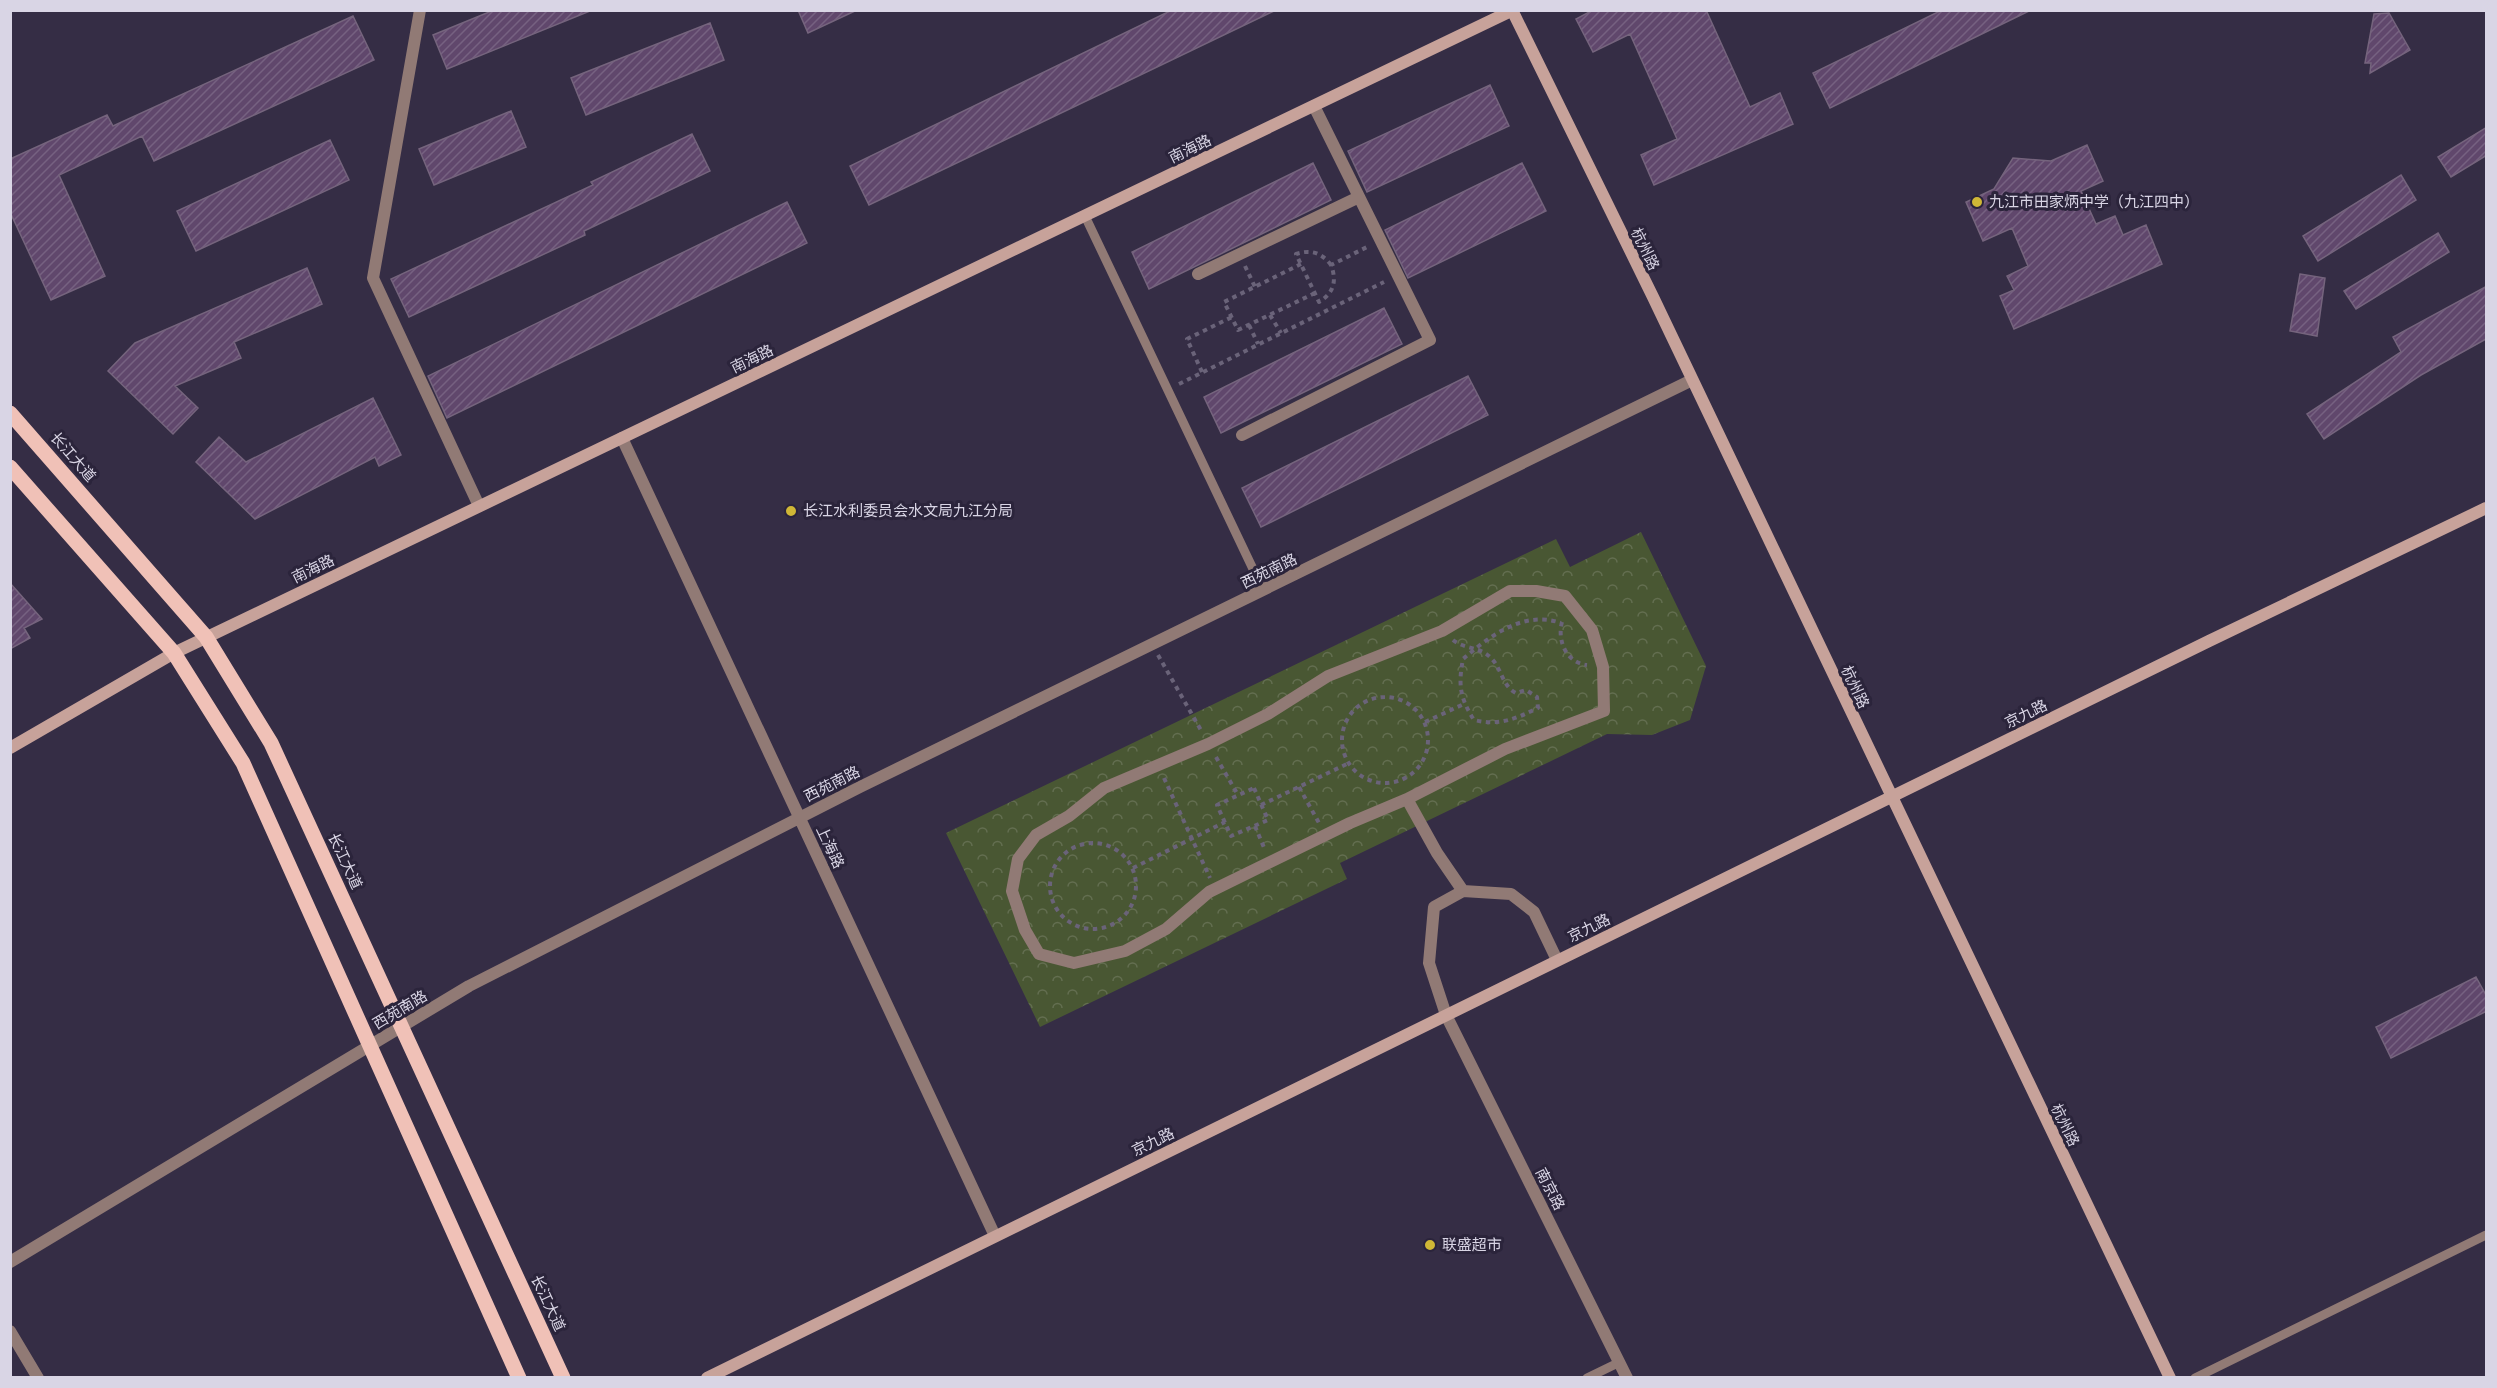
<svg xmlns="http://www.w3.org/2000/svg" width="2497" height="1388" font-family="Barlow,'Noto Sans SC',sans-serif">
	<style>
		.forest { fill: url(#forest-crowns) }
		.building { fill: url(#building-hatch); stroke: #75647d; stroke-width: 1.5 }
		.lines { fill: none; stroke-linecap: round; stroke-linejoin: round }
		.path { stroke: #6a6379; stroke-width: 4; stroke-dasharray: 4.5 4.5; stroke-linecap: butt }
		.lane { stroke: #917a75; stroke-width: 9 }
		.street { stroke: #917a75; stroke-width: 12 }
		.secondary { stroke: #c7a29a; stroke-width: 12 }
		.primary { stroke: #f0c1b7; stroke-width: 15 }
		.poi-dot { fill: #d0b736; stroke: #2b243b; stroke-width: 2 }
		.labels { text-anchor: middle; stroke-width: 6; stroke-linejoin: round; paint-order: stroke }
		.street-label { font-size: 15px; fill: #d9d5e5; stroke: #2b243b }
		.poi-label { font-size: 15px; fill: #d9d5e5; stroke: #2b243b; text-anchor: start }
	</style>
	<defs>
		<pattern id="forest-crowns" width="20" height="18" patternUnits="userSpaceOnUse" patternTransform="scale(1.5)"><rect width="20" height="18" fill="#495733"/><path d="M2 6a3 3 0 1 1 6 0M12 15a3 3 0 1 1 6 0" fill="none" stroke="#636e50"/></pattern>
		<pattern id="building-hatch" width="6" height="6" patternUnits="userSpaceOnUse" patternTransform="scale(1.5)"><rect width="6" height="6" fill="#60476c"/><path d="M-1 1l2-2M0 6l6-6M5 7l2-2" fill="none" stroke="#766181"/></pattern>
	</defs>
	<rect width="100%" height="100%" fill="#352d45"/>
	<path class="forest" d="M1641,532L1706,666L1690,720L1652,735L1607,734L1340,863L1347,879L1040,1027L946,833L1556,539L1570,567Z"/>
	<path class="building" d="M494,10H590V11L447,69L433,35Z
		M798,10H857L808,33Z
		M1172,10H1276L869,205L850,166Z
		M1593,10H1706L1750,107L1780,93L1793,124L1654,185L1641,155L1677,139L1630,34L1593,52L1576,19Z
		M1942,10H2031L1830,108L1813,73Z
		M2389,13L2410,50L2370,73L2371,63H2365L2374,14Z
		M353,16L374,60L154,161L142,136L59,175L105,276L51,300L10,212V159L107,115L113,126Z
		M710,23L724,60L586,115L571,78Z
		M1490,85L1509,126L1367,192L1348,151Z
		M511,111L526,147L434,185L419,149Z
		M2487,127V155L2451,177L2438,157Z
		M692,134L710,171L584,231L585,235L409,317L391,279L593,185L591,182Z
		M330,140L349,180L196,251L177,211Z
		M2087,145L2103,181L2081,191L2096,224L2115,216L2123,235L2146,225L2162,264L2014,329L2000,296L2014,290L2007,276L2028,266L2012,228L1983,241L1966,202L1994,189L2013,158L2051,161Z
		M1313,163L1331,200L1149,289L1132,252Z
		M1522,163L1546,211L1408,278L1385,230Z
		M2401,175L2416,200L2318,261L2303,236Z
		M787,202L807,243L447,418L428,376Z
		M2438,233L2449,252L2356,309L2344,291Z
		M307,268L322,304L234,342L241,358L175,386L198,408L173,434L108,371L135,343Z
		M2300,274L2325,278L2317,336L2290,331Z
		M2487,286L2486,339L2421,375L2324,439L2307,414L2401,352L2393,337Z
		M1384,308L1402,344L1221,433L1204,397Z
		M1468,376L1488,415L1261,527L1242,488Z
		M373,398L401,455L379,466L375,457L255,519L196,462L219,437L246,462Z
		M10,583L42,619L24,628L30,638L10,649Z
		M2476,977L2487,997V1011L2391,1058L2376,1027Z"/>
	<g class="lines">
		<path class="path" d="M1301,264L1224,302L1238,330L1315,293
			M1331,265C1322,253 1311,249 1296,254L1319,302C1334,293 1337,281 1331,265L1369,246
			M1245,266L1255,287
			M1270,315L1281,333
			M1249,325L1258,344
			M1202,372L1187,339L1232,317
			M1179,384L1384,282
			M1562,622C1557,640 1566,663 1587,665
			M1453,640C1464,649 1481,647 1491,658C1502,669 1502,686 1516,693L1526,690L1537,697L1538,708C1515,719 1499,726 1474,720C1460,698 1458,685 1463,659C1490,636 1523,610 1561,623
			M1158,655L1202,732
			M1342 740a43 43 0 1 1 86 0a43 43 0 1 1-86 0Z
			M1425,722L1464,704
			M1216,757L1238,795
			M1164,778L1210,878
			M1299,787L1319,823
			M1254,788L1268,820L1231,836L1217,805Z
			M1261,805L1349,763
			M1255,826L1265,850
			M1050 886a43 43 0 1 1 86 0a43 43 0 1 1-86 0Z
			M1133,868L1225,822"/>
		<path class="lane" d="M1085,216L1263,590
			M1587,1378L1620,1362
			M2195,1378L2486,1235"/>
		<path class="street" d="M420,10L373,278L479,506
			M1198,274L1359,197
			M1242,435L1430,340L1314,106
			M622,438L995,1236
			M1407,799L1350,823L1209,892L1166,929L1125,951L1074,963L1039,954L1025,930L1012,891L1018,859L1036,835L1069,816L1104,788L1208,744L1268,714L1328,676L1442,631L1510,591H1536L1565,596L1592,630L1603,667L1604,711L1505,749L1407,799L1437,853L1463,891L1511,894L1534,912L1557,960
			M1463,891L1434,907L1429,963L1446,1015L1627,1378
			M10,1262L469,986L860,787L1692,380
			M10,1331L38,1378"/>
		<path class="secondary" d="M1512,10L1653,297L2170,1378
			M10,748L174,653L1513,10
			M707,1378L2209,641L2486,508"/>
		<path class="primary" d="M10,413L206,637L271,743L563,1378
			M10,467L174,653L243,763L519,1378"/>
	</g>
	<g class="poi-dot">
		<circle cx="1977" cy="202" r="6"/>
		<circle cx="791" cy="511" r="6"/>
		<circle cx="1430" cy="1245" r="6"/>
	</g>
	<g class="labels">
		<g class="street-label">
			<text transform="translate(1190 149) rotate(-26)" y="5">南海路</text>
			<text transform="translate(1645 249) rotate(64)" y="5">杭州路</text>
			<text transform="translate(752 359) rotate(-26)" y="5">南海路</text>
			<text transform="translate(73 457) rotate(49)" y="5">长江大道</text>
			<text transform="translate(313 569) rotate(-26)" y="5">南海路</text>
			<text transform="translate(1269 571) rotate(-26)" y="5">西苑南路</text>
			<text transform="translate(1855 687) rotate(65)" y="5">杭州路</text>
			<text transform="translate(2026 714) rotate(-26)" y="5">京九路</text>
			<text transform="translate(832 784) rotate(-27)" y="5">西苑南路</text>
			<text transform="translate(830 847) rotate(65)" y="5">上海路</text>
			<text transform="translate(345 861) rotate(65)" y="5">长江大道</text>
			<text transform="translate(1589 928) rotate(-26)" y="5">京九路</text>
			<text transform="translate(400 1010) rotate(-31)" y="5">西苑南路</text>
			<text transform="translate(2065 1125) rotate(64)" y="5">杭州路</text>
			<text transform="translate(1153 1142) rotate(-26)" y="5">京九路</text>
			<text transform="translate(1550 1189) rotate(63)" y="5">南京路</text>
			<text transform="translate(548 1303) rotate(65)" y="5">长江大道</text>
		</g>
		<g class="poi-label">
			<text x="1989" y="207">九江市田家炳中学（九江四中）</text>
			<text x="803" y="516">长江水利委员会水文局九江分局</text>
			<text x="1442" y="1250">联盛超市</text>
		</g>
	</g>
	<rect width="2497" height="1388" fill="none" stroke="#d9d5e5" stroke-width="24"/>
</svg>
